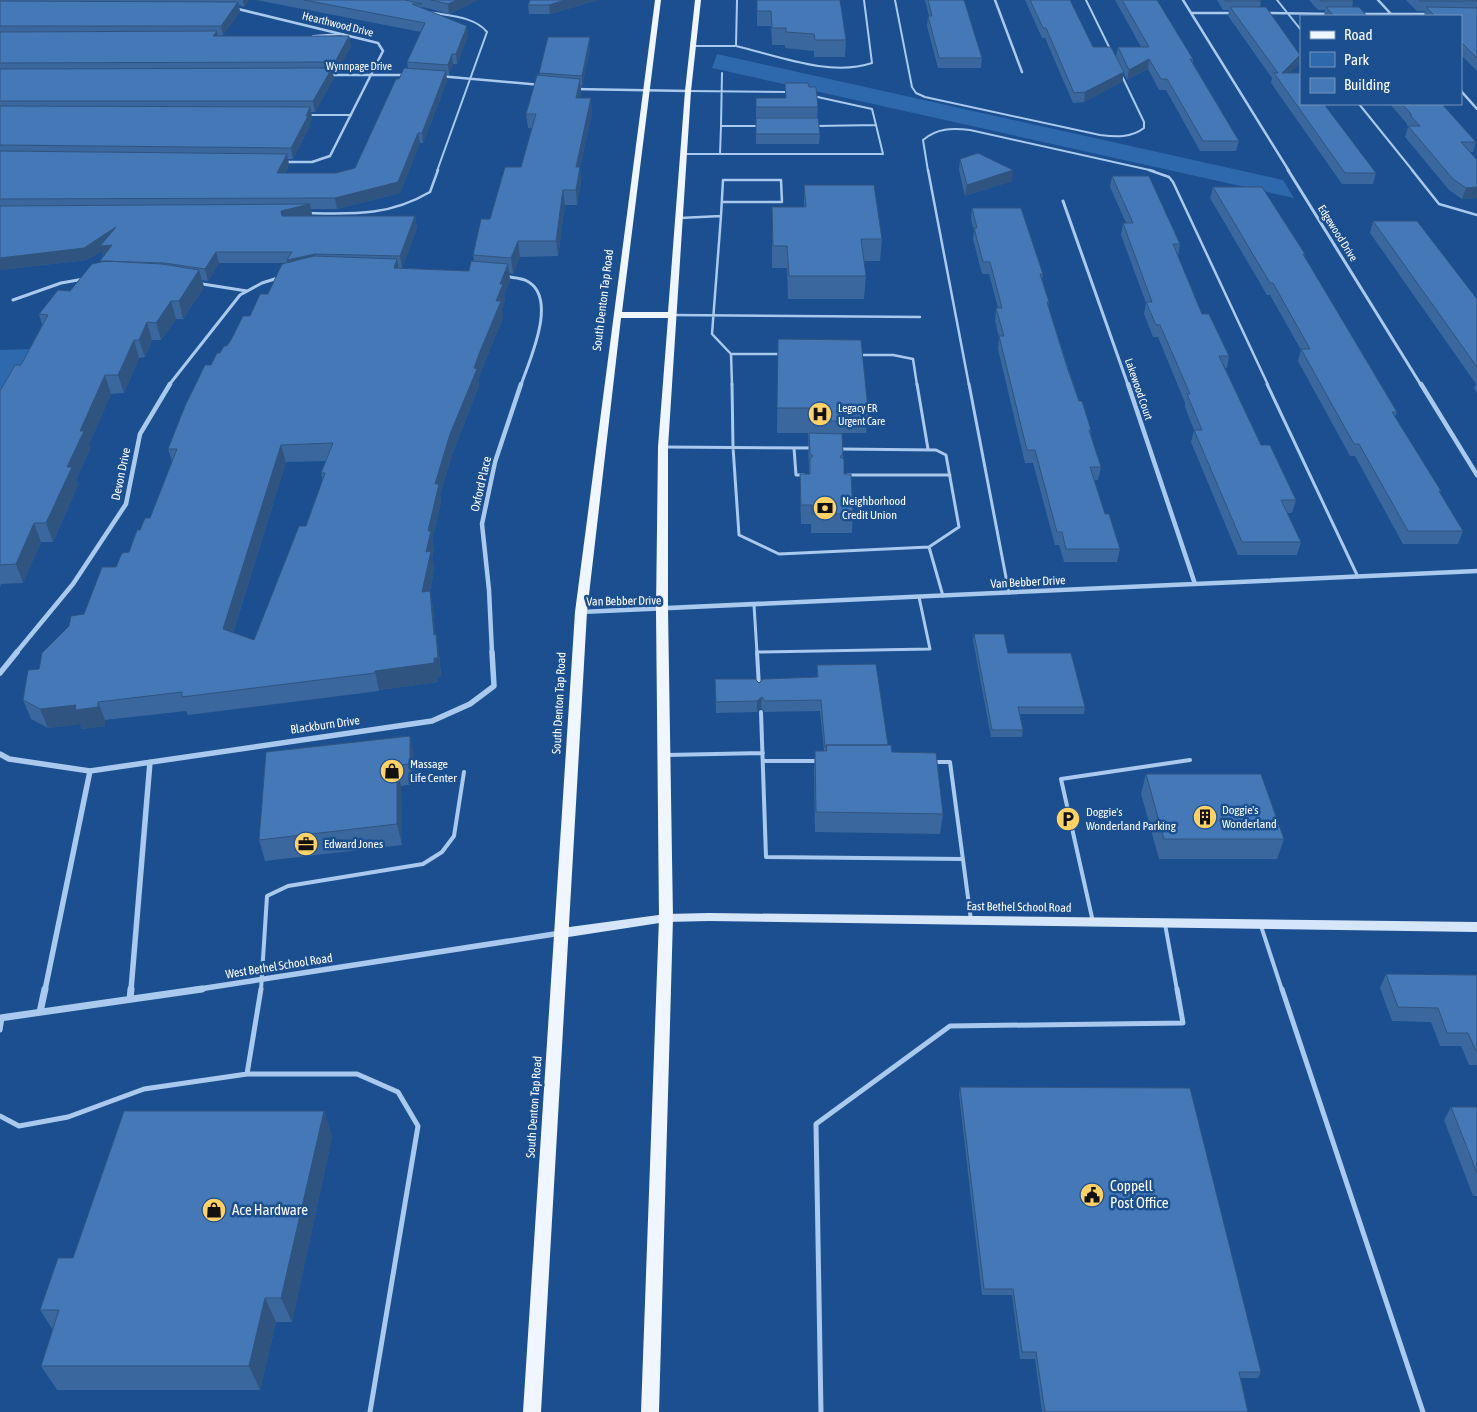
<svg xmlns="http://www.w3.org/2000/svg" width="1477" height="1412" font-family="'Asap Condensed',sans-serif">
	<style>
		.green { fill: #2e69ad }
		.lines { fill: none; stroke-linecap: round; stroke-linejoin: round }
		.lane-far4 { stroke: #a9c9ee; stroke-width: 2 }
		.lane-far3 { stroke: #a9c9ee; stroke-width: 2.5 }
		.lane-far2 { stroke: #a9c9ee; stroke-width: 3 }
		.lane-far1 { stroke: #a9c9ee; stroke-width: 4 }
		.lane { stroke: #a9c9ee; stroke-width: 5 }
		.street-far4 { stroke: #a9c9ee; stroke-width: 2.5 }
		.street-far3 { stroke: #a9c9ee; stroke-width: 3 }
		.street-far2 { stroke: #a9c9ee; stroke-width: 4.5 }
		.street-far1 { stroke: #a9c9ee; stroke-width: 5.5 }
		.street { stroke: #a9c9ee; stroke-width: 7 }
		.secondary { fill: #d6e6fa; fill-rule: evenodd }
		.primary { fill: #f0f6ff; fill-rule: evenodd }
		.wall { fill: #3a679d; fill-rule: evenodd }
		.shaded-wall { fill: #305480 }
		.building { fill: #4478b7; stroke: #305480; fill-rule: evenodd }
		.labels { text-anchor: middle; stroke-width: 5; stroke-linejoin: round; paint-order: stroke }
		.far-street-label { font-size: 11px; fill: #fff; stroke: #1b4f8f }
		.far-poi-label { font-size: 11px; fill: #fff; stroke: #1b4f8f; text-anchor: start }
		.street-label { font-size: 12px; fill: #fff; stroke: #1b4f8f }
		.poi-label { font-size: 12px; fill: #fff; stroke: #1b4f8f; text-anchor: start }
		.near-poi-label { font-size: 15px; fill: #fff; stroke: #1b4f8f; text-anchor: start }
	</style>
	<rect width="100%" height="100%" fill="#1b4f8f"/>
	<path class="green" d="M717,54L1283,180L1294,198L712,68Z
		M32,349L0,407V350Z"/>
	<g class="lines">
		<path class="lane-far4" d="M895,0L912,87L916,93L925,97L1100,135C1116,137 1131,138 1144,128V122L1121,74
			M1086,0L1110,49
			M1277,0L1301,30
			M429,12C448,16 474,16 487,32L437,171
			M313,36L343,34
			M693,46H736L737,0
			M736,46C778,56 830,77 872,63L864,0
			M722,73L721,126H759
			M688,91L789,92
			M813,96L872,109L876,125
			M1359,104L1413,171
			M307,115H351
			M684,154H883L876,125L816,126
			M720,154L721,126
			M928,171L923,140C937,128 952,128 970,130L1154,171"/>
		<path class="lane-far3" d="M928,170L969,385
			M1149,170L1169,177L1173,182L1268,385
			M1412,170L1439,204L1477,215
			M308,213C354,214 389,216 430,192L438,170
			M721,216L723,180H781L782,202H722
			M680,218L721,216L712,334L731,354L732,385
			M672,315L920,317
			M731,354H781
			M858,355H893L913,359L917,385"/>
		<path class="lane-far2" d="M732,384L733,447L739,535L779,554L929,547
			M917,384L928,449
			M969,384L1009,593
			M1267,384L1358,577
			M665,447L813,448
			M794,448L796,475H804
			M840,449L936,450L946,455L959,527L929,547L943,596
			M847,475H950
			M754,605L757,653
			M757,652L930,649L919,597"/>
		<path class="lane-far1" d="M757,652L759,687
			M761,712L766,857L963,859
			M667,755L763,753
			M764,761H817
			M934,762H950L971,920
			M1093,922L1061,779L1190,760
			M1165,924L1177,990
			M1261,926L1282,990
			M261,990L267,896L288,886L423,864L442,852L454,836L464,772"/>
		<path class="lane" d="M1282,989L1423,1412
			M0,1030L2,1018
			M247,1074L261,989
			M0,1116L19,1126L68,1117L144,1089L247,1074H357L398,1092L418,1126L370,1412
			M821,1412L816,1124L950,1026L1183,1023L1177,989"/>
		<path class="street-far4" d="M995,0L1022,72
			M1183,0L1289,171
			M1378,0L1391,14
			M234,8L378,43L383,51L330,156L312,162H283
			M1192,13H1234
			M1265,13L1331,14
			M1360,14H1431
			M327,75H406
			M439,76L541,85
			M574,89L688,91
			M1461,91L1477,109"/>
		<path class="street-far3" d="M1288,170L1421,385
			M1063,201L1128,385
			M504,276C511,278 520,277 527,281C559,298 529,361 521,385
			M196,283L247,291
			M13,300L61,283L84,279
			M169,385L240,295L262,283L281,277"/>
		<path class="street-far2" d="M1128,384L1195,584
			M1421,384L1477,475
			M581,612L1477,571
			M16,653L73,584L126,504L140,434L170,384
			M492,653L489,590L482,524L495,462L521,384"/>
		<path class="street-far1" d="M0,673L17,652
			M0,754L9,759L90,771L432,721L470,704L494,686L492,652
			M45,990L90,771
			M131,990L150,762
			M193,990L561,933"/>
		<path class="street" d="M130,999L131,989
			M40,1012L45,989
			M0,1018L202,989"/>
		<path class="secondary" d="M709,913L1477,922V932L709,921L666,922L562,938L558,936L556,933L558,930L562,928L666,914Z"/>
		<path class="primary" d="M655,0H661L622,312H668L685,91L695,0H701L691,91L668,447V610L673,918L659,1412H641L659,918L656,610L658,447L668,318H621L587,612L541,1412H523L575,612Z"/>
	</g>
	<path class="wall" d="M0,0H249L244,7L239,5L240,12L223,35L218,36H349L351,46L337,72H332L334,78L315,112H311L312,118L310,123V126L293,159H288L289,165L285,173H336L355,168L399,79L408,68L407,62L421,32L256,0H477L449,14L423,7V8L468,36L457,64H453L449,75H446L447,81L423,143H420L400,193L337,209H311L312,215L309,216H415L417,228L402,268L469,271L474,262L473,255L490,219L521,167L532,128H528L526,114L539,75V73L590,37V47L582,86H581V92L580,98L592,112L580,167L581,182L577,205H565L558,256L520,257L513,274L509,273L510,280L504,294L505,300L502,309L503,318L481,371L478,380L479,386L453,452L440,494L441,502L432,541L434,549L432,558L434,570L430,591L433,609L435,634L439,653L441,676L437,677L438,682L379,690V691L188,715L186,711L105,720V726L82,729L80,724L48,728L31,719L23,700L39,669L84,614L116,567L129,552L140,530L150,518L172,462L168,449L211,365L220,353L268,294L286,263H219L208,281L202,280L204,287L183,319H176L161,340H152L145,357L139,358L124,393L111,394L89,444L90,449L76,480L78,485L53,542H41L23,583L1,584L0,587V391L21,365L42,325L39,314L70,291L100,262V261L103,256L102,251L87,260L0,270ZM326,461L321,473L323,481L306,526L254,640L233,633L286,462Z
		M530,0H598L550,14H529L528,5Z
		M757,0L846,40L845,57H814V51L785,48V45H772L771,26H757Z
		M925,0H964L982,58L981,68H938L927,26L928,16H929Z
		M1025,0H1070L1093,47L1116,56L1118,47H1141L1115,0H1157L1193,59V63L1239,141L1236,151H1200L1166,90H1159L1148,69L1127,80L1124,73L1122,82L1084,102L1073,103L1045,38H1042Z
		M1217,0H1261V1L1260,7L1300,55L1298,65L1289,73L1376,173L1373,184H1342L1271,83L1272,78L1228,16L1229,10H1223Z
		M1309,0H1352L1353,1L1352,7L1367,16H1324L1325,10H1318Z
		M1406,0H1477V5L1476,8H1477V71L1461,55V16H1424L1425,11H1417Z
		M785,83L809,87L818,107L817,118L820,134L819,144H756V98H785Z
		M1390,104H1442L1476,142L1473,152H1470L1477,160V198L1462,199L1449,190L1405,137L1408,127L1407,125V124Z
		M960,159L1012,181L965,196L959,170Z
		M1112,176L1180,244L1178,256L1202,314L1229,356L1227,368H1225L1261,445L1296,500L1292,513H1287L1301,542L1297,555H1238L1191,442L1194,430L1185,407V403L1158,337H1153L1144,314L1146,303L1121,235L1123,223H1126L1110,187Z
		M804,185L882,239L880,261H864L866,276L864,299H788L787,268H772V207H804Z
		M1213,187L1305,254L1304,256L1397,412L1395,417L1441,491L1440,493L1463,531L1458,544H1403L1355,456H1350L1298,361L1301,350L1270,295H1267L1210,198Z
		M972,208L1043,274L1042,281L1049,302L1048,307L1079,401L1091,430L1090,435L1101,467L1098,480H1094L1105,514L1120,549L1117,562H1064L1059,545H1055L1033,463H1025L998,349L999,338L995,320L996,308H998L989,274H982L973,239L974,231L971,219Z
		M1373,221L1477,299V393L1474,388L1476,384L1370,233Z
		M778,339L868,409L866,433H842L844,474L853,514L852,533H811V524H801L800,493V474H809L808,433H777Z
		M974,634L1008,653L1085,707L1084,714H1020L1023,730L1022,737H991L973,640Z
		M817,665L888,745L892,752L943,814L940,834L815,832L814,772L815,751H824L820,711L765,712L761,708L757,712L716,713L715,679L759,683L817,678Z
		M410,736L414,756V784L401,786L402,845L265,861L259,840Z
		M1146,774L1284,839L1277,859H1159L1141,794Z
		M1386,974L1477,975V1065H1469L1461,1046H1440L1431,1022L1392,1021L1380,988Z
		M960,1087L1261,1372L1258,1378H1240L1248,1412H1042L1035,1359H1020L1012,1295H982L959,1094Z
		M1451,1107H1477V1196H1473L1444,1120Z
		M324,1111L332,1137L292,1322H276L260,1390H57L41,1366L53,1330L40,1310L73,1258Z"/>
	<path class="shaded-wall" d="M243,0H249L244,7Z
		M457,0H477L449,14L448,4Z
		M565,0H598L550,14L549,5Z
		M238,2L240,12L223,35L221,26Z
		M467,26L468,36L457,64L456,54Z
		M217,31L219,41L213,36Z
		M349,36L351,46L337,72L335,62Z
		M590,37V47L582,86V76Z
		M452,54L453,64L449,75L448,65Z
		M1300,55L1298,65L1280,82L1282,73Z
		M1149,59L1148,69L1127,80L1129,70Z
		M332,68L334,78L315,112L313,101Z
		M446,71L447,81L423,143L422,133Z
		M1124,72L1122,82L1084,102L1085,92Z
		M580,79L581,92L577,111L576,98Z
		M591,98L592,112L577,182L576,167Z
		M310,107L312,118L310,123V126L293,159L291,148Z
		M418,133L420,143L400,193L337,209L335,198Z
		M287,154L289,165L279,184L277,173Z
		M580,167L581,182L577,205L576,190Z
		M1013,170L1012,181L965,196L967,185Z
		M1477,187V198L1462,199L1466,188Z
		M563,190L565,205L558,256L556,241Z
		M310,204L312,215L284,223V228L281,211Z
		M415,216L417,228L402,268L400,256Z
		M116,227L112,245L104,258L102,251L87,260L0,270V258Z
		M518,241L520,257L513,274L511,258Z
		M216,252L219,263L208,281L205,269Z
		M315,254L317,266L290,272L287,260Z
		M397,259L400,275L394,268Z
		M508,264L510,280L504,294L505,300L502,309L503,318L481,371L478,380L479,386L453,452L440,494L441,502L432,541L434,549L432,558L434,570L426,610L422,592L428,531L435,484L450,434L474,368L496,301L500,284Z
		M199,270L204,287L183,319L179,301Z
		M171,301L176,319L161,340L156,323Z
		M147,322L152,340L145,357L139,340Z
		M134,340L139,358L124,393L118,375Z
		M105,375L111,394L89,444L90,449L76,480L78,485L53,542L46,523L80,431Z
		M281,445L286,462L228,648L223,629Z
		M34,523L41,542L23,583L16,564Z
		M430,591L433,609L437,653L434,635Z
		M436,634L439,653L441,676L437,677L438,682L379,690V691L375,671L434,658Z
		M762,697L761,708L757,712V701Z
		M98,702L105,720V726L82,729L80,724L48,728L40,709Z
		M410,736L414,756V784L410,764Z
		M397,765L401,786L402,845L397,824Z
		M324,1111L332,1137L292,1322L281,1298Z
		M265,1298L276,1322L260,1390L249,1366Z"/>
	<path class="building" d="M304,0H405L422,4H412L467,26L456,54H452L448,65L407,62L425,23Z
		M431,0H457L448,4Z
		M530,0H565L549,5H528Z
		M757,0H840L846,40H815L814,34L786,32V28H772L771,11H757Z
		M928,0H964L982,58H939L928,16H932Z
		M1030,0H1070L1093,47H1111L1124,72L1085,92L1074,93L1046,28H1043Z
		M1122,0H1157L1193,59H1190L1239,141H1203L1167,79H1161L1149,59L1129,70L1118,47H1149Z
		M1225,0H1261V1H1225Z
		M1320,0H1352L1353,1H1320Z
		M1419,0H1476L1477,1H1420Z
		M0,1L238,2L221,26H0Z
		M1230,7H1266L1300,55L1282,73H1301V104H1324L1376,173H1345L1274,73H1278Z
		M1326,7H1359L1367,16H1334Z
		M1426,7L1477,8V58L1461,42V16H1435Z
		M217,31L213,36H349L335,62L0,63V32Z
		M548,37H590L582,76L539,73Z
		M332,68L313,101H0V69Z
		M404,68L446,71L422,133H418L398,182L335,198L0,199V151L287,154L277,173H336L355,168L396,79H399Z
		M537,75L580,79L576,98H591L576,167H580L576,190H563L556,241H518L511,258L473,255L481,219H490L505,167H521L536,114H526Z
		M785,83H808L809,87H816L818,107H756V98H786Z
		M1402,104H1442L1476,142H1461L1477,160V187L1466,188L1453,179L1408,126H1420L1410,115H1412Z
		M0,106L310,107L306,116H308L291,148L0,145Z
		M756,118H818L820,134H756Z
		M978,153L1013,170L967,185L960,159Z
		M1112,176H1149L1180,244H1173L1202,314H1209L1229,356H1219L1261,445H1270L1296,500H1281L1301,542H1242L1194,430H1202L1187,394H1190L1160,325H1156L1146,302H1152L1123,223H1133Z
		M804,185H874L882,239H861L866,276H789L787,246H773L772,207H806Z
		M1213,187H1262L1305,254H1303L1397,412H1392L1441,491H1439L1463,531H1408L1359,444H1354L1301,349H1310L1273,283H1270Z
		M310,204L281,211L282,216H415L400,256L315,254L287,260L292,252H216L205,269L164,263L100,261L112,245L100,246L116,227L84,248L0,258V206Z
		M972,208H1021L1043,274H1040L1049,302H1047L1067,367L1079,401H1082L1091,430H1089L1101,467H1090L1105,514H1109L1120,549H1066L1062,532H1057L1035,450H1027L999,336H1004L996,308H1002L990,262H983L974,228H977Z
		M1373,221H1417L1477,299V367Z
		M314,256L397,259L394,268L469,271L471,261L508,264L500,284H503L496,301H501L479,354L474,368L477,369L450,434L435,484H439L428,531H431L426,552L431,551L422,592L430,591L434,635L436,634L438,658H434V663L375,671V673L182,697V692L98,702V707L75,710L76,705L40,709L23,700L28,670L39,669L42,653L69,626L71,616L84,614L102,567H116L122,553L129,552L137,530H140L145,518H150L177,449H168L185,406L205,365H211L217,353H220L224,346H227L231,340L243,316H250L260,294H268L282,264ZM333,443L321,473H325L306,526H299L254,640L223,629L281,445Z
		M106,261L162,264L199,270L179,301H171L156,323L147,322L139,340H134L118,375H105L80,431H84L67,467H72L46,523H34L16,564L0,565V391L15,365H21L48,315L39,314L58,290L70,291L92,264Z
		M778,339L861,340L868,409H842V421H809V408H777Z
		M809,433L842,434L843,453L840,457L844,459V474H851L853,514H812V505H801L800,474H810V459L813,456L810,453Z
		M974,634H1004L1008,653H1071L1085,707H1018L1023,730H992Z
		M876,664L888,745H826L827,747H825L821,700L765,701L762,697L757,701L716,702L715,679H755L759,683L763,679L818,677L817,665Z
		M410,736V764L397,765V824L259,840L266,752Z
		M826,745H891L892,752L936,753L943,814L816,812L815,751H827Z
		M1146,774H1261L1284,839H1164Z
		M1386,974L1477,975V1051H1476L1468,1033H1447L1438,1008L1398,1007Z
		M960,1087L1190,1088L1261,1372H1239L1248,1412H1045L1036,1352H1022L1013,1289H984Z
		M1451,1107H1477V1173Z
		M124,1111H324L281,1298H265L249,1366H41L59,1310H40L58,1258H73Z"/>
	<defs>
		<g id="hospital-disc" transform="scale(1.25)"><circle r="9.5" fill="#ffd166" stroke="#1b4f8f"/><path d="M-5-5h3v3.5h4V-5h3V5h-3V1.5h-4V5h-3Z" fill="#111"/></g>
		<g id="bank-disc" transform="scale(1.25)"><circle r="9.5" fill="#ffd166" stroke="#1b4f8f"/><path d="M-6-4H6V4H-6ZM0-2.3a2.3 2.3 0 1 0 0 4.6a2.3 2.3 0 1 0 0-4.6Z" fill="#111"/></g>
		<g id="shop-disc" transform="scale(1.25)"><circle r="9.5" fill="#ffd166" stroke="#1b4f8f"/><path d="M-5-2.5h2.3a2.7 3.5 0 0 1 5.4 0H5L5.5 6h-11ZM-1.5-2.5h3a1.5 2.3 0 0 0-3 0Z" fill="#111"/></g>
		<g id="building-disc" transform="scale(1.25)"><circle r="9.5" fill="#ffd166" stroke="#1b4f8f"/><path d="M-4-6H4V6H1V3H-1V6H-4ZM-2.5-4.3h1.7v1.8h-1.7ZM.8-4.3h1.7v1.8H.8ZM-2.5-1h1.7V.8h-1.7ZM.8-1h1.7V.8H.8Z" fill="#111"/></g>
		<g id="parking-disc" transform="scale(1.25)"><circle r="9.5" fill="#ffd166" stroke="#1b4f8f"/><path d="M-3.5-5.5H1a3.5 3.5 0 0 1 0 7H-1V5.5H-3.5ZM-1-3.4V-.6H.8a1.4 1.4 0 0 0 0-2.8Z" fill="#111"/></g>
		<g id="office-disc" transform="scale(1.25)"><circle r="9.5" fill="#ffd166" stroke="#1b4f8f"/><path d="M-6-3h4V-5.5h4V-3h4V5H-6ZM-1-4.5V-3h2v-1.5ZM-6 0V1H6V0Z" fill="#111"/></g>
		<g id="civic-disc" transform="scale(1.25)"><circle r="9.5" fill="#ffd166" stroke="#1b4f8f"/><path d="M-.6-6.5H3V-4.5H.6V-3L4-1V1h2V6H-6V1h2V-1L-.6-3ZM-1.2 2.5V6h2.4V2.5Z" fill="#111"/></g>
	</defs>
	<g fill-rule="evenodd">
		<use href="#hospital-disc" x="820" y="414"/>
		<use href="#bank-disc" x="825" y="508"/>
		<use href="#shop-disc" x="392" y="771"/>
		<use href="#building-disc" x="1205" y="817"/>
		<use href="#parking-disc" x="1068" y="819"/>
		<use href="#office-disc" x="306" y="844"/>
		<use href="#civic-disc" x="1092" y="1195"/>
		<use href="#shop-disc" x="214" y="1210"/>
	</g>
	<g class="labels">
		<g class="far-street-label">
			<text transform="translate(338 24) rotate(14)" y="4">Hearthwood Drive</text>
			<text x="359" y="70">Wynnpage Drive</text>
			<text transform="translate(1338 233) rotate(58)" y="4">Edgewood Drive</text>
			<text transform="translate(1139 389) rotate(71)" y="4">Lakewood Court</text>
		</g>
		<g class="far-poi-label">
			<text x="838" y="412">Legacy ER<tspan x="838" dy="13">Urgent Care</tspan></text>
		</g>
		<g class="street-label">
			<text transform="translate(603 300) rotate(-83)" y="4">South Denton Tap Road</text>
			<text transform="translate(121 474) rotate(-78)" y="4">Devon Drive</text>
			<text transform="translate(481 484) rotate(-77)" y="4">Oxford Place</text>
			<text transform="translate(1028 582) rotate(-3)" y="4">Van Bebber Drive</text>
			<text transform="translate(624 601) rotate(-1)" y="4">Van Bebber Drive</text>
			<text transform="translate(559 703) rotate(-87)" y="4">South Denton Tap Road</text>
			<text transform="translate(325 725) rotate(-8)" y="4">Blackburn Drive</text>
			<text transform="translate(1019 907) rotate(1)" y="4">East Bethel School Road</text>
			<text transform="translate(279 966) rotate(-9)" y="4">West Bethel School Road</text>
			<text transform="translate(534 1107) rotate(-86)" y="4">South Denton Tap Road</text>
		</g>
		<g class="poi-label">
			<text x="842" y="505">Neighborhood<tspan x="842" dy="14">Credit Union</tspan></text>
			<text x="410" y="768">Massage<tspan x="410" dy="14">Life Center</tspan></text>
			<text x="1222" y="814">Doggie's<tspan x="1222" dy="14">Wonderland</tspan></text>
			<text x="1086" y="816">Doggie's<tspan x="1086" dy="14">Wonderland Parking</tspan></text>
			<text x="324" y="848">Edward Jones</text>
		</g>
		<g class="near-poi-label">
			<text x="1110" y="1191">Coppell<tspan x="1110" dy="17">Post Office</tspan></text>
			<text x="232" y="1215">Ace Hardware</text>
		</g>
	</g>
	<rect x="1300" y="15" width="162" height="90" fill="#1b4f8f" stroke="#7695bc"/>
	<rect x="1310" y="31" width="25" height="8" fill="#f0f6ff" stroke="#7695bc"/>
	<text x="1344" y="40" font-size="15" fill="#ffffff">Road</text>
	<rect x="1310" y="52" width="25" height="15" fill="#2e69ad" stroke="#7695bc"/>
	<text x="1344" y="65" font-size="15" fill="#ffffff">Park</text>
	<rect x="1310" y="78" width="25" height="15" fill="#4478b7" stroke="#7695bc"/>
	<text x="1344" y="90" font-size="15" fill="#ffffff">Building</text>
</svg>
